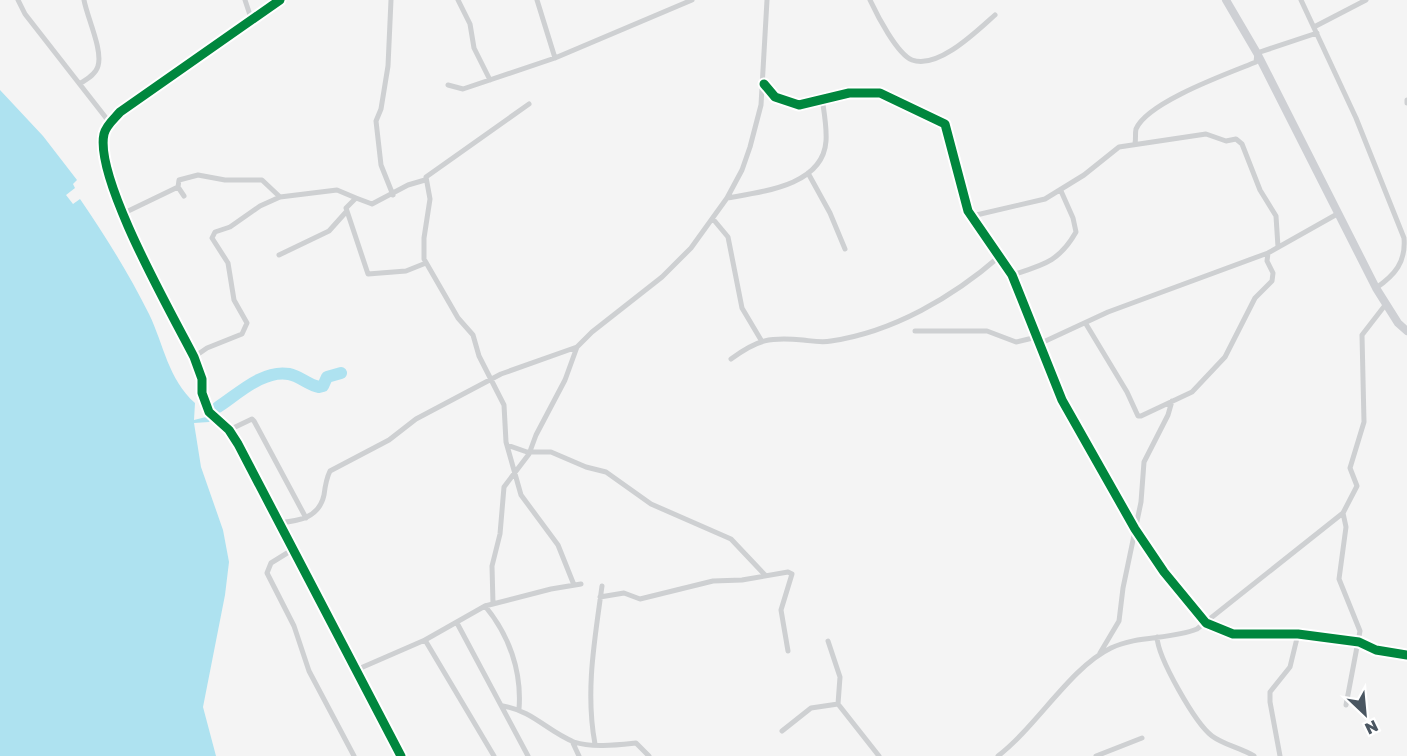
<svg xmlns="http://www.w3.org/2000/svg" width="1407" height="756" font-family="'Golos Text',sans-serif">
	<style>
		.water { fill: #aee2f0 }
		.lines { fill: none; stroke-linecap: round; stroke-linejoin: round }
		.river { stroke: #aee2f0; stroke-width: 12 }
		.street { stroke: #ced0d2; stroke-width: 5 }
		.secondary { stroke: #ced0d4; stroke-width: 8 }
		.cycleway-casing { stroke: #fff; stroke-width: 13 }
		.cycleway { stroke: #00873e; stroke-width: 9 }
	</style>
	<rect width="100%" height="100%" fill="#f4f4f4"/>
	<path class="water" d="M0,90L43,136L77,180L73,184L75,188L66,195L73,204L80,199C106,237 129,274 149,314C164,345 168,379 195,403L194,420L210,416L215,406L229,400L209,422L194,423L201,467L223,530L229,562L225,595L203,707L216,756H0Z"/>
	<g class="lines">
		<path class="river" d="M218,407C237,395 263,369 289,374C300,376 308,385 319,387L323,386L327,377L341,373"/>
		<path class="street" d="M18,0L25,14L110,123
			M245,0L252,21
			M280,0L120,112C115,118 106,125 104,134C94,178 172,314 194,357L202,379V393L209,412L229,430L238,444L401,756
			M391,0L388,66L381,109L376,121L381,165L393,195
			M458,0L470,24L474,48L490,80
			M537,0L555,58
			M870,0C877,15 897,54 912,60C938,70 978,30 995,15
			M1301,0L1356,118L1404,238C1406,262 1395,275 1376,288
			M1314,27L1366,0
			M81,83C87,79 96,74 98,66C103,50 87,17 84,0
			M764,84L775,97L799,105L849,93H880L945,124L968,211L1012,275L1062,400L1135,529L1164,572L1206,623L1233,634H1298L1359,642L1376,650L1407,655
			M448,85L463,89L555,58L692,0
			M1407,100V103
			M529,104L426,177L430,199L424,238V259L458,318L473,335L479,356L504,405L506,442L521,495L558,545L574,585
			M1135,143C1136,139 1135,133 1136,129C1147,102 1229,73 1256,62L1257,53L1317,33
			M808,173L830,213L845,249
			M425,180L408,185L372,204L356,198L346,208L368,274L406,271L426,263
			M178,187L179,180L198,175L225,180H262L280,197
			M727,198C761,192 823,186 826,141C827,127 824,112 822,98
			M122,214L178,187L184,196
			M972,216L1045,199L1084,175L1119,147L1206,134L1226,141L1236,139L1242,144L1260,190L1276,216L1278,247
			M713,219L728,237L742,308L761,340
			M279,255L329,231L346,212
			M1012,275C1043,265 1059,262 1076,232L1073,218L1061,191
			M1086,324L1127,392L1138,416H1141L1192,392L1225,357L1255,298L1272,281L1273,273L1267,261L1268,253
			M915,331H987L1016,342L1037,337
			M1039,344L1108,312L1268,253L1339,213
			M194,357L207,348L242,334L247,323L234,300L228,263L212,238L215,232L230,227L260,206L280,197L337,190L356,198
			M731,359C758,339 770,337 803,340C812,341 822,343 831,341C893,332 953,297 1000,256
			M229,430L252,419L254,421L306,518
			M507,445L527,452H551L586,467L606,472L651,504L731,539L765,575
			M278,523C299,521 319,518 324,495C325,487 326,479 330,471L389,440L416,419L501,374L577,347L592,332L662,277L691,248L727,198L742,170L750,147L761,105L767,0
			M292,550L271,563L267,573L294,626L309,671L354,756
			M600,597L624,593L640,599L713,581L742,580L788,572L792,574L781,610L788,651
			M493,604L492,566L500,534L504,487L529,454L536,435L565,380L577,347
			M485,606C509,635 522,671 519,709
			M457,623L528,756
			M1157,637C1158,658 1195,723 1212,736C1224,745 1241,748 1254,756
			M425,640L494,756
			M828,641L840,677L838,704
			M1100,653L1119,621L1123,588L1141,502L1144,462L1168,415L1172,401
			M356,670L425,640L485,606L551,589L581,584
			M1346,705L1360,631L1339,579L1346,527L1343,513L1357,486L1350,468L1364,422L1362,335L1386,304
			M503,706C533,711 547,731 574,742C592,748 617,745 636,743L649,756
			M782,731L811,708L838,704L879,756
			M572,741L579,756
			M595,744C585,691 595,638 602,586
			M998,756C1036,727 1071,667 1111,648C1138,635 1170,640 1197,629L1343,513
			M1096,756L1142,738
			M1280,756L1270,702V692L1290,667L1298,634"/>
		<path class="secondary" d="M1226,0L1257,53L1376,288L1398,323L1407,331"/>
		<g class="cycleway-casing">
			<path id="cycleway" d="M280,0L120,112C115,118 106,125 104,134C94,178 172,314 194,357L202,379V393L209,412L229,430L238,444L401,756
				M764,84L775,97L799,105L849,93H880L945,124L968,211L1012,275L1062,400L1135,529L1164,572L1206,623L1233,634H1298L1359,642L1376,650L1407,655"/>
		</g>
		<use href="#cycleway" class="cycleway"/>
	</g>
	<g transform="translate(1365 714) rotate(154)" stroke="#ffffff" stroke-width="4.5" paint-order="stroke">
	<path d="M0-4.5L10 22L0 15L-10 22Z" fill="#4a5661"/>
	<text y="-9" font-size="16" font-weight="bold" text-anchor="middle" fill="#4a5661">N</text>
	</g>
</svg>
